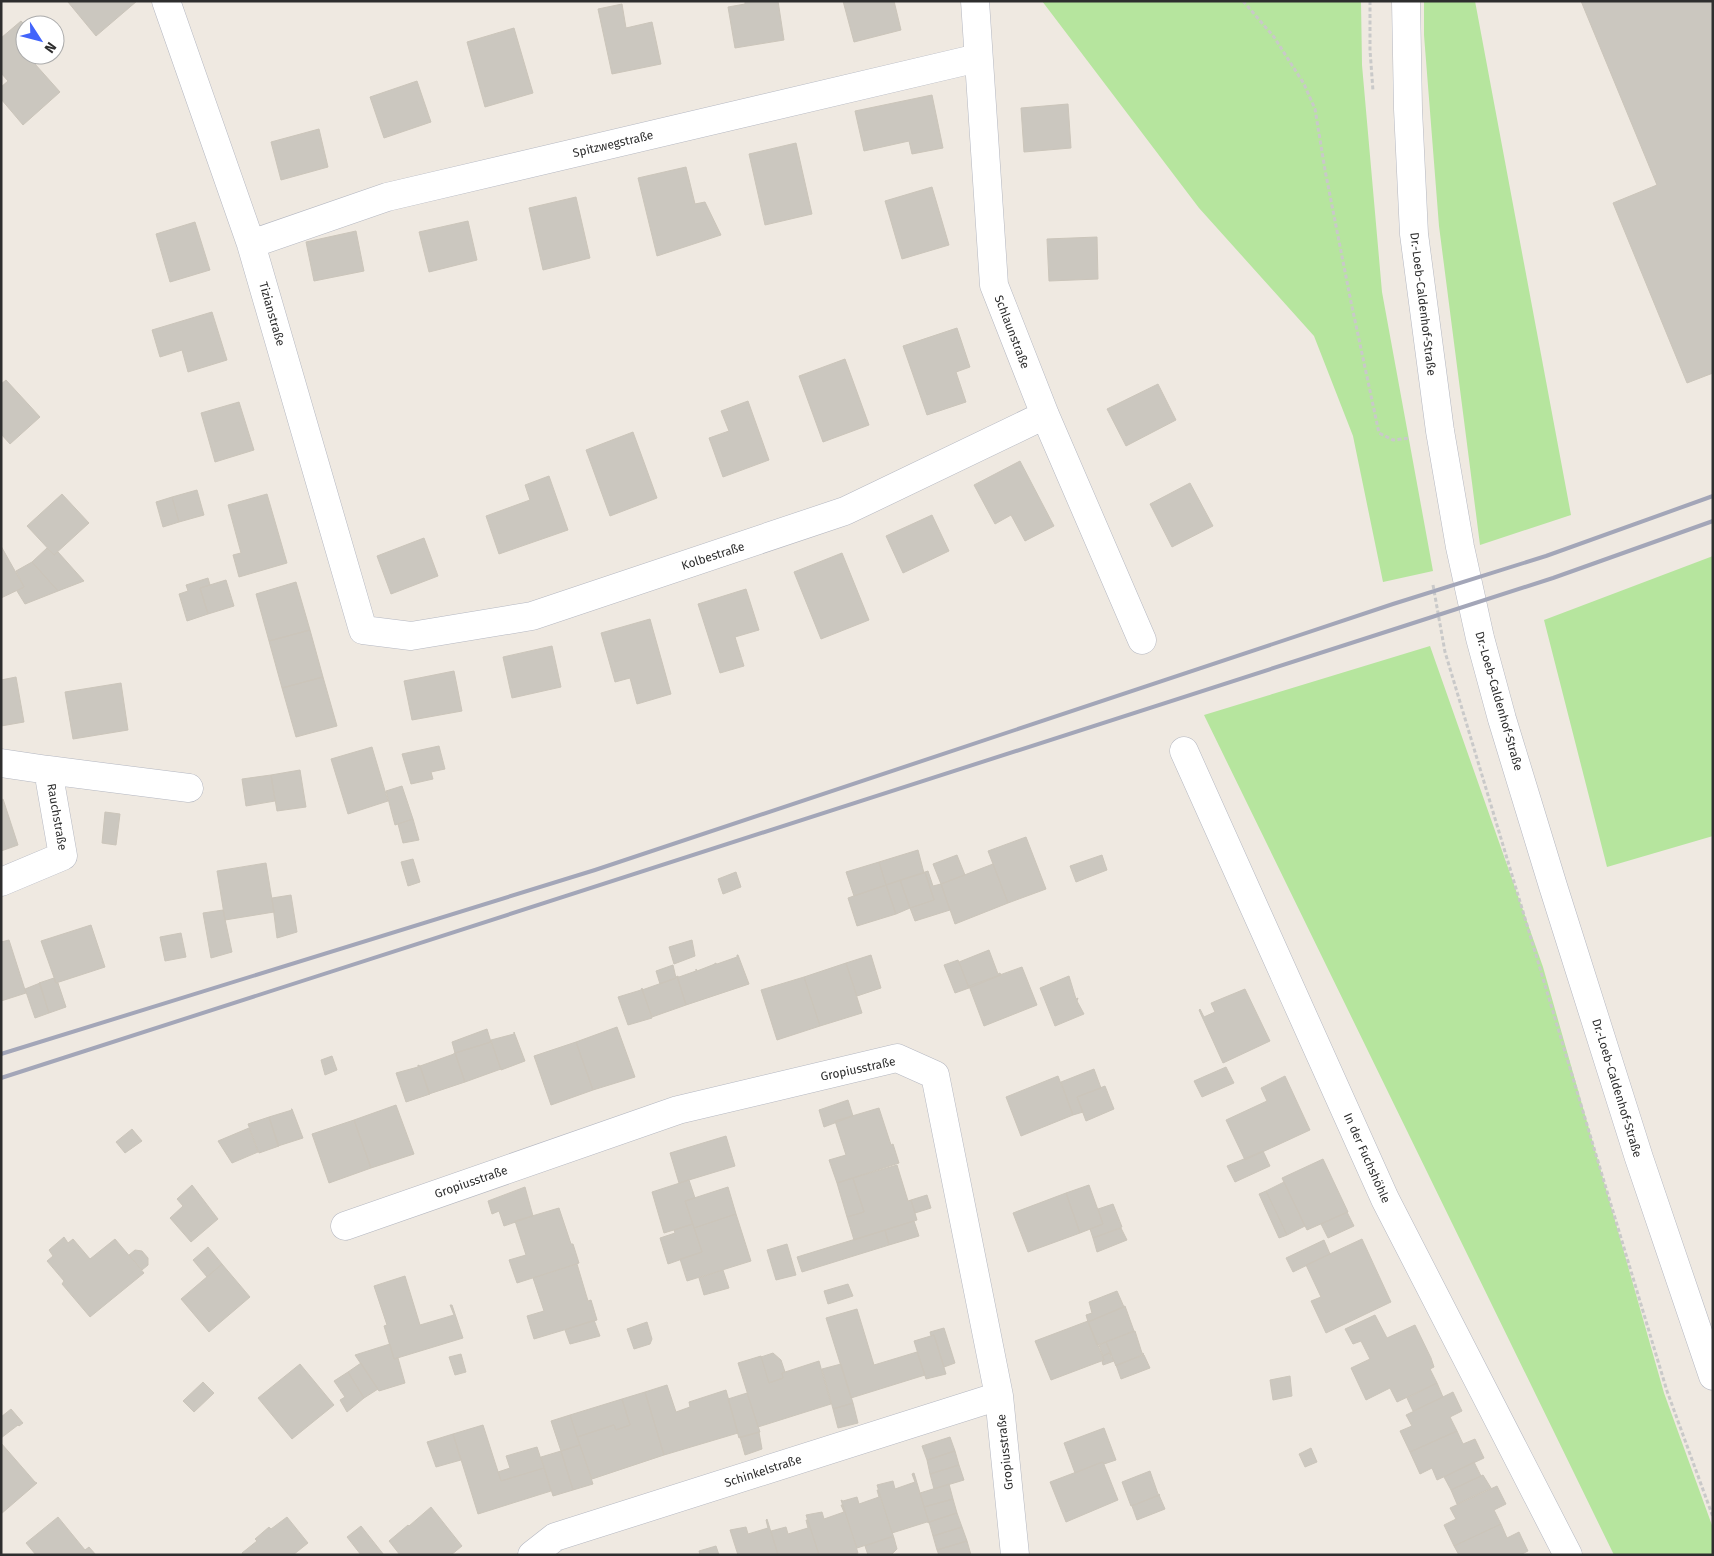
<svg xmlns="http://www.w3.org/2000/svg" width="1714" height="1556" font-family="'Fira Sans',sans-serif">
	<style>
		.green { fill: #b6e59e }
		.building { fill: #cbc7bf; stroke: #cbc5ba }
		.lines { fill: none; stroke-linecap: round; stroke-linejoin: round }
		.street-casing { stroke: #b4b7c1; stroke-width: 29 }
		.secondary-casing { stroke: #b4b7c1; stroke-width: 29 }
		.path { stroke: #c9c9c9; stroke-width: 3; stroke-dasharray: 4 2.5; stroke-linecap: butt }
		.street { stroke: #fff; stroke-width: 28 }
		.secondary { stroke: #fff; stroke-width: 28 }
		.rail { stroke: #a3a6b8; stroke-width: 4 }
		.labels { text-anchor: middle; stroke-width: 4; stroke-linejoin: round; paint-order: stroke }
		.street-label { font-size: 12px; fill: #2e2e2e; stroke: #fff }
	</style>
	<rect width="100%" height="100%" fill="#efe9e1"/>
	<path class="green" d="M1042,1H1361L1362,65L1382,292L1433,571L1383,582L1353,436L1314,336L1199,208Z
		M1424,1H1475L1571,515L1480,545L1439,226L1424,35Z
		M1713,556V836L1607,867L1544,620Z
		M1430,646L1543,967L1664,1393L1713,1528V1555H1614L1204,715Z"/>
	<path class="building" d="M69,1H137L96,36L68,2Z
		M745,1H778L784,40L735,48L728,7L745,4Z
		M843,1H894L901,30L854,42Z
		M1581,1H1713V373L1687,383L1613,203L1657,185Z
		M622,4L626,28L652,22L661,64L612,74L598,9Z
		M21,21L25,25V55H45L35,64L60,92L23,125L1,99V87L8,81L1,73V38Z
		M514,28L533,93L485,107L467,42Z
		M417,81L431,122L384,138L370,97Z
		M932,95L943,148L912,154L909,141L864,151L855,111Z
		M1068,104L1071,148L1024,152L1021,108Z
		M319,129L328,167L281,180L271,142Z
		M796,143L812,214L765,225L749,154Z
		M686,167L695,204L705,202L721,235L657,256L638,178Z
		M932,187L949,245L902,259L885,201Z
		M576,197L590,258L543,270L529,208Z
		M468,221L477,260L429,272L419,232Z
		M195,222L210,270L170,282L156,234Z
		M356,231L364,271L314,281L306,242Z
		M1097,237L1098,279L1049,281L1047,239Z
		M212,312L227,360L188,372L182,350L160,357L152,330Z
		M957,328L970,367L956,372L966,402L927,415L903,346Z
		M845,359L869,425L823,442L799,376Z
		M6,380L40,417L10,444L1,434V384Z
		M1158,384L1176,420L1126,446L1107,409Z
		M748,401L769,460L723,477L709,438L729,431L721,411Z
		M239,402L254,450L215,462L201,413Z
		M633,432L657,498L610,516L586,450Z
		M1020,461L1054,526L1025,541L1011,515L995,524L974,485Z
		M549,476L568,530L499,554L486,516L530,500L525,485Z
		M1190,483L1213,526L1172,547L1150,504Z
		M197,490L204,515L179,522L172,497Z
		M62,494L89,523L54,555L27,526Z
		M267,494L287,563L239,577L233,555L241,553L228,505Z
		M172,497L179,522L163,527L156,502Z
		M932,515L949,551L903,573L886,536Z
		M424,538L438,576L391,594L377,556Z
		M1,546L24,587L1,598Z
		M47,548L54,555L58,552L84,581L58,591L32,562Z
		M842,553L869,620L821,639L794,572Z
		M32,562L58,591L25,604L17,591L24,587L16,571Z
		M208,578L210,585L200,588L208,614L187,621L179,594L188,591L186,585Z
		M226,580L234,606L208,614L200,588Z
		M296,582L310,630L269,641L256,594Z
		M746,589L759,630L735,637L744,666L720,673L698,604Z
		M650,619L671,694L637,704L630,678L615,682L601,633Z
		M310,630L323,677L282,688L269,641Z
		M552,646L561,687L512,698L503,657Z
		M454,671L462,711L412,720L404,681Z
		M16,677L24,722L1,726V680Z
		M323,677L337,726L296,737L282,688Z
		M121,683L128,730L73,739L65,692Z
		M439,746L445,769L431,772L433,779L411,784L402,754Z
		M372,747L388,801L348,814L331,759Z
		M300,770L306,807L277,811L271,775Z
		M271,775L275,801L246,806L242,779Z
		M402,786L413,819L395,825L386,791Z
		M3,799L18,845L1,851V800Z
		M105,812L120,814L116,845L102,843Z
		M413,819L419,840L403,843L398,824Z
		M1026,837L1046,889L1008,903L988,851Z
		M918,850L924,873L886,885L879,862Z
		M957,855L965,875L941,884L933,864Z
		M1102,855L1107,870L1076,882L1070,866Z
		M413,859L420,882L408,886L401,862Z
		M879,862L886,885L854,896L846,872Z
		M266,863L274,912L225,920L217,871Z
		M993,864L1008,903L955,924L941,884Z
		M928,871L933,886L941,884L950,910L915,921L910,908L934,900L925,872Z
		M736,872L741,887L723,894L718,879Z
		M925,872L934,900L910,908L900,880Z
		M900,880L910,908L896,914L886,885Z
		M886,885L896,914L857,926L848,898Z
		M291,895L297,932L277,938L272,898Z
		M223,910L232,952L211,958L203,913Z
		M91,925L105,967L56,983L41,941Z
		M181,933L186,957L165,961L160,937Z
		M9,940L26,993L1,1001V942Z
		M692,940L695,956L674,964L669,947Z
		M989,950L998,974L1000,973L1001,975L969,988L959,962Z
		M737,955H738L749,984L686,1005L677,976L679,977L696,971V969L697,971L715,964V963L717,964L737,957Z
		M871,955L881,988L857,996L846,963Z
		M958,960L969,988L955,993L944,965Z
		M846,963L862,1013L820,1026L804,977Z
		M673,965L676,978L660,984L656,971Z
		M1022,967L1037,1005L984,1026L969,986Z
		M677,976L686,1005L652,1017L642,990L676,978Z
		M1069,976L1076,999L1078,998L1077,1001L1084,1014L1055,1026L1040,988Z
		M804,977L820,1026L777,1040L761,990Z
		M54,978L56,983H58L66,1007L49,1013L39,983Z
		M40,983L49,1013L35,1018L25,989Z
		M642,988L652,1018L628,1025L618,997L641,990Z
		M1245,989L1270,1041L1223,1063L1199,1010L1200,1009L1204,1017L1215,1012L1211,1003Z
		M617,1027L635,1077L593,1090L576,1042Z
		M487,1029L491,1042L455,1053L452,1042Z
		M514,1032L525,1061L501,1070L491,1040L514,1034Z
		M491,1042L501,1069L465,1082L455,1053Z
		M576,1042L593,1090L551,1105L534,1056Z
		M454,1053H455L465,1082L429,1094L420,1066L454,1054Z
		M332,1056L337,1070L325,1075L321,1060Z
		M418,1065L420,1066L430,1094L406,1102L396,1073L418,1067Z
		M1226,1067L1234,1083L1202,1097L1194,1081Z
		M1094,1069L1101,1088L1077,1097L1083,1112L1073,1115L1061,1082Z
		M1058,1076L1073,1115L1021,1136L1006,1097Z
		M1285,1076L1310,1130L1245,1160L1226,1120L1267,1101L1261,1088Z
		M1105,1086L1114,1109L1086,1121L1077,1097Z
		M848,1100L853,1116L824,1127L819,1110Z
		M396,1105L414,1154L371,1168L354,1120Z
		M879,1108L891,1145L893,1144L899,1163L837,1183L829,1160L846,1155L835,1121Z
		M291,1109H292L303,1138L278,1146L269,1117L292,1110Z
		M269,1117L279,1146L259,1153L248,1124Z
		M354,1120L371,1168L329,1183L312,1134Z
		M249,1128L258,1152L232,1163L218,1141Z
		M132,1129L142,1141L125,1153L116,1142Z
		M726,1136L735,1166L679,1183L670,1153Z
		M1263,1151L1270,1166L1235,1182L1227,1166Z
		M1323,1159L1348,1212L1307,1230L1282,1178Z
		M897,1165L908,1201L911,1200L917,1220L854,1240L847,1217L864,1212L853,1178Z
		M853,1178L864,1212L847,1217L837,1183Z
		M689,1180L695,1198L685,1201L693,1224L664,1233L652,1192Z
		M1284,1182L1305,1226L1287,1235L1266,1191Z
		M192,1185L218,1219L191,1242L170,1218L183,1206L177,1199Z
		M1089,1185L1103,1224L1080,1233L1066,1193Z
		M525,1187L533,1216L504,1226L499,1211L492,1214L488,1201Z
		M728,1187L736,1214L694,1228L685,1201Z
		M1266,1191L1287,1235L1279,1238L1259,1194Z
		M1066,1193L1080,1233L1028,1252L1013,1213Z
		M927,1195L931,1208L915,1213L911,1200Z
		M1113,1204L1122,1227L1093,1238L1090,1229L1103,1224L1098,1209Z
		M559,1208L571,1244H573L579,1263L517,1283L509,1260L526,1255L515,1221Z
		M1347,1212L1354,1226L1328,1238L1321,1224Z
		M736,1214L751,1261L687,1281L680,1259L702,1252L694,1228Z
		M914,1221L919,1236L889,1245L885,1230Z
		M693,1224L702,1252L668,1264L660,1238L675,1233L674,1230Z
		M1121,1228L1127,1240L1097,1252L1093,1238Z
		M885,1230L889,1245L802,1272L797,1257Z
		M64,1237L68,1243L73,1239L90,1259L115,1239L144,1273L90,1317L62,1284L64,1281L47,1261L53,1256L49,1250Z
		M1362,1239L1391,1302L1326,1333L1311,1301L1321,1297L1306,1265Z
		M1324,1240L1330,1254L1293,1272L1286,1258Z
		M787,1244L796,1275L776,1280L767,1250Z
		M208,1247L222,1264L207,1277L193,1260Z
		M135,1250L142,1251L148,1258V1265L142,1270L129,1255Z
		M222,1264L250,1297L209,1332L181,1299Z
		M577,1264L588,1301L591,1300L597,1320L534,1339L527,1316L544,1311L533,1278Z
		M723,1270L729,1288L704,1295L699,1278Z
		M405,1276L420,1325L454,1315L450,1305H452L463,1338L394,1359L384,1326L387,1325L374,1286Z
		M848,1284L853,1296L828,1304L824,1291Z
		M1117,1291L1124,1307L1088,1322L1086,1315L1092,1313L1089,1302Z
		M1125,1306L1134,1331L1097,1345L1088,1322Z
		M857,1309L874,1365L917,1352L925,1375L851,1398L826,1318Z
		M1375,1315L1387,1338L1415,1325L1431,1358L1434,1367L1430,1369L1437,1383L1397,1402L1390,1388L1366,1400L1351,1368L1370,1359L1361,1341L1353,1344L1345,1329Z
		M594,1320L600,1336L570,1344L565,1330Z
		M1088,1321L1104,1360L1051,1380L1035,1341Z
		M647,1322L652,1339L650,1344L634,1349L627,1329Z
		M944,1328L955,1363L944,1367L934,1335L931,1336L930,1332Z
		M1135,1331L1142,1353L1144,1354L1116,1366L1106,1342Z
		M934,1335L946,1374L926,1379L914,1341Z
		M1106,1342L1111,1353V1355L1109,1353L1103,1356L1099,1345Z
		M390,1344L394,1359L398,1358L405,1383L379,1391L355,1355Z
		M773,1353L781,1360L785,1372L782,1373L783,1378L769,1383L761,1357Z
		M1109,1353L1114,1361L1103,1365L1102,1361L1104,1360L1103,1356Z
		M461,1354L466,1372L455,1375L449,1357Z
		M1144,1355L1150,1368L1121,1379L1116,1365Z
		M761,1356L769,1383L783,1378L782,1373L819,1361L831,1404L758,1427L738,1363Z
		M361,1363L378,1389L364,1398L348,1372Z
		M300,1364L334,1405L292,1439L258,1398Z
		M841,1364L853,1403L833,1409L822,1369Z
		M348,1372L364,1398L347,1412L340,1400L345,1397L334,1381Z
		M1290,1376L1292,1396L1273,1400L1270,1380Z
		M203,1382L214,1393L194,1412L183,1401Z
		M1437,1383L1443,1397L1413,1411L1407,1398Z
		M667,1385L676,1412L690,1407L689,1402L726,1390L738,1433L664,1455L645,1392Z
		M645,1392L664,1455L592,1479L577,1437L614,1425L616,1430L630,1425L622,1399Z
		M1453,1392L1462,1411L1450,1417L1457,1431L1410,1452L1400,1431L1412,1426L1406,1415Z
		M747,1393L760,1432L739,1438L728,1399Z
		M622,1399L630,1425L616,1430L614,1425L577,1437L570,1415Z
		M853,1403L858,1423L838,1428L833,1409Z
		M11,1409L23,1423L19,1426L18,1425L1,1438V1417Z
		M570,1415L580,1445L561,1451L551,1421Z
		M483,1425L501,1481L544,1468L551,1491L478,1514L453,1434Z
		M1104,1428L1116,1460L1104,1464L1102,1462L1075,1473L1064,1443Z
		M1457,1431L1463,1444L1475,1439L1484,1458L1437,1480L1432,1468L1420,1474L1410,1452Z
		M759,1432L762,1449L745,1455L740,1437Z
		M453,1434L461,1460L436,1467L427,1442Z
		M950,1437L955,1451L927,1460L922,1446Z
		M1,1443L35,1482L37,1483L1,1514Z
		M580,1445L593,1484L573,1490L561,1451Z
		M537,1447L544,1468L501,1481L498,1472L510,1468L506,1456Z
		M1311,1448L1317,1462L1305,1467L1299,1454Z
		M561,1451L573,1490L553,1496L541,1457Z
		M955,1451L959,1465L930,1474L927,1460Z
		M1103,1462L1118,1500L1066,1522L1050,1482Z
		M1474,1462L1481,1476L1451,1490L1444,1477Z
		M959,1465L964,1480L934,1489L930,1474Z
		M1150,1471L1158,1494L1160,1495L1131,1506L1122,1482Z
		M914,1473L929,1523L927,1522L892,1533L877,1485L893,1481L895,1489L915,1482L912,1474Z
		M1483,1475L1491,1488L1457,1504L1451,1490Z
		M949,1484L953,1499L924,1507L920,1493Z
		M1497,1486L1506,1504L1494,1510L1501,1524L1454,1546L1444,1525L1456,1519L1450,1508Z
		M877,1490H878L894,1538L891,1537L857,1548L841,1500L843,1501L857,1497L859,1504L879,1497Z
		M1159,1495L1165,1509L1137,1520L1132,1506Z
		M953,1499L957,1513L929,1522L924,1507Z
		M841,1505H843L858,1553L848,1555H819L806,1515L822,1512L824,1519L844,1512Z
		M431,1507L462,1546L451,1555H400L389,1541L408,1525L409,1526Z
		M957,1513L962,1527L933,1536L929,1522Z
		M58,1517L85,1550L89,1547L96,1555H36L26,1543Z
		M287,1517L308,1543L293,1555H243L242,1553L257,1541L255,1539L269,1527L271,1529Z
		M767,1519L778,1555H738L730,1530L746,1527L748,1534L768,1528L766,1520Z
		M806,1520H808L819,1555H778L771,1531L786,1527L788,1534L808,1528Z
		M1501,1524L1507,1538L1519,1532L1528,1551L1520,1555H1459L1454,1546Z
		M361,1526L384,1555H361L347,1537Z
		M962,1527L967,1541L937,1550L933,1536Z
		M891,1537L894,1538L897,1549L891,1555H868L865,1546Z
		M967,1541L971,1555H939L937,1550Z
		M716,1546L719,1555H700L699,1551Z"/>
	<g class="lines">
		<g class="street-casing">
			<path id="street" d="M166,1L251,244L363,630L411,636L532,616L845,511L1045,415
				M975,1L994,285L1045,415L1142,640
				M251,244L387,197L978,58
				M1184,751L1385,1199L1568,1555
				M1,763L48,770L63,856L1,882
				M48,770L189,788
				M345,1226L678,1110L897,1058L935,1075L999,1396L1015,1555
				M532,1555L555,1537L999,1396"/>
		</g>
		<g class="secondary-casing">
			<path id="secondary" d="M1406,1L1408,109L1414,234L1440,431L1460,547L1480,638L1502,719L1553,886L1639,1158L1713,1376"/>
		</g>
		<path class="path" d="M1243,1L1274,37L1304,84L1315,109L1325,170L1351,302L1379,433L1393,440L1409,438
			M1370,1V50L1373,91
			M1433,585L1445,652L1667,1391L1713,1517"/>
		<use href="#street" class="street"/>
		<use href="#secondary" class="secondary"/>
		<path class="rail" d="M1,1054L595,870L1393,604L1546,556L1713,496
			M1,1078L1401,627L1553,578L1713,521"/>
	</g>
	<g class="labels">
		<g class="street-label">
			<text transform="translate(613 144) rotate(-13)" y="4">Spitzwegstraße</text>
			<text transform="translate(1423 304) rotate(83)" y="4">Dr.-Loeb-Caldenhof-Straße</text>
			<text transform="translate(272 314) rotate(74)" y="4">Tizianstraße</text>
			<text transform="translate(1012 332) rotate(69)" y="4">Schlaunstraße</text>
			<text transform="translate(713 556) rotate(-18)" y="4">Kolbestraße</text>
			<text transform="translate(1499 701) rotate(74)" y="4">Dr.-Loeb-Caldenhof-Straße</text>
			<text transform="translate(57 817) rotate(80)" y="4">Rauchstraße</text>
			<text transform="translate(858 1069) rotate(-12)" y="4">Gropiusstraße</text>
			<text transform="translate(1617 1088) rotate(73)" y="4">Dr.-Loeb-Caldenhof-Straße</text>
			<text transform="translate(1367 1158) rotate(66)" y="4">In der Fuchshöhle</text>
			<text transform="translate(471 1182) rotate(-19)" y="4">Gropiusstraße</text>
			<text transform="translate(1005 1452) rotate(-96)" y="4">Gropiusstraße</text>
			<text transform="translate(763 1471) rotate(-18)" y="4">Schinkelstraße</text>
		</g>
	</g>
	<rect width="1714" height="1556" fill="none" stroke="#2e2e2e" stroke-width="5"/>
	<g transform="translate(40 40) rotate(126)"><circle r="24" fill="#ffffff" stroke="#ababab"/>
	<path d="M0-4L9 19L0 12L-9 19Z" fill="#4264fb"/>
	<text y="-8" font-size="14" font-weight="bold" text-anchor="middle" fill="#2e2e2e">N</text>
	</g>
</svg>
